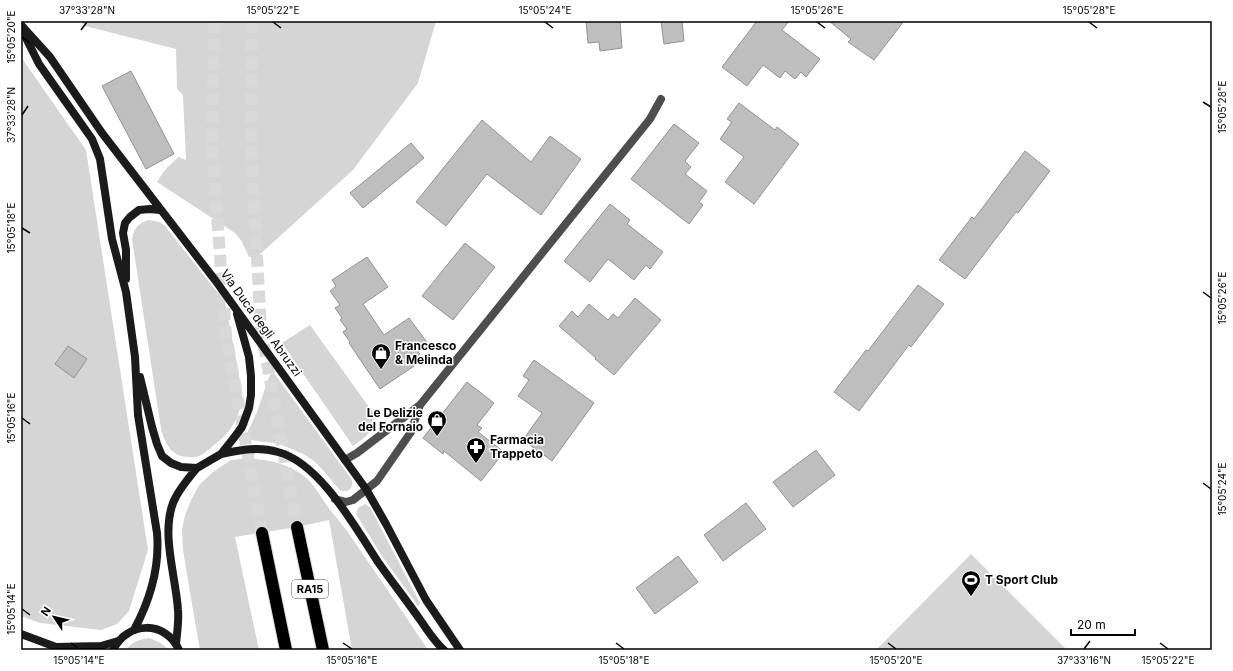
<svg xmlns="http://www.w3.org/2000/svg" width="1233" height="671" font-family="Inter,sans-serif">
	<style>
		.green { fill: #d5d5d5 }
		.building { fill: #bebebe; stroke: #929292 }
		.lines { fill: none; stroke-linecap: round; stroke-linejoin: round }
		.highway-tunnel { stroke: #d9d9d9; stroke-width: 12; stroke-dasharray: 12 6; stroke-linecap: butt }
		.highway-casing { stroke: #dbdbdb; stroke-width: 14 }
		.lane { stroke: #4e4e4e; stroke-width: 8 }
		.secondary { stroke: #1b1b1b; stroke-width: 8 }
		.highway { stroke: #000; stroke-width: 12 }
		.ticks { fill: none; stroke: #000; stroke-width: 1.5 }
		.labels { text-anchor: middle; stroke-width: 3; stroke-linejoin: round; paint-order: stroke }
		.shield { fill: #fff; stroke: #4c4c4c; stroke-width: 1 }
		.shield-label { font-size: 11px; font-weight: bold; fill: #000 }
		.street-label { font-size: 12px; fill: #000; stroke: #fff }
		.poi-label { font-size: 12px; font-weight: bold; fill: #000; stroke: #fff; text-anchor: start }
		.neatline { fill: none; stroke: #000; stroke-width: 1.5 }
		.ticks-label { font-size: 10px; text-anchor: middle; fill: #000 }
	</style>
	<rect width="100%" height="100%" fill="#fff"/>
	<path class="green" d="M80,21H436L418,83L353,170L258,256L249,257L242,242L235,233L157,182L164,171L178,157L186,160L183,95L177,89L176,49L85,26Z
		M21,57L86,150L148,550L129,611L117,624L101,630L40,623L21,616Z
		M149,220L160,222L165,226L225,302L242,391C242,402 240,412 235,421C230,431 222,439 213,446C209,449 205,453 201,455C197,457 193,458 189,457C172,457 165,444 161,429L132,239C134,228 138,223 149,220Z
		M310,325L374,414C373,433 367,436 353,446L282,343Z
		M274,373L352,480C353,488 350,492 341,491C332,482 326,472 316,463C306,454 291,448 278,444C268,441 256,443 248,438V431L257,412L269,377L271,374Z
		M240,459C263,458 285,462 304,476C315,485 320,496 328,507C334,515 341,523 347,531C374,571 402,610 428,650H352L329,520L297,527L235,537L259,650H200L193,610L183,550L182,529L185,515L192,498L200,484L213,472L231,460Z
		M365,504L370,507L420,603L418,606L382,556L356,514L358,508Z
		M971,554L1067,650H876Z
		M149,638C157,641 163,643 168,650H126C132,642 139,639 149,638Z"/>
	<path class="building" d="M586,21H620L622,48L600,51L599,42L588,43Z
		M661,21H682L684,41L664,44Z
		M757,21H789L782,30L820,59L806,77L801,72L795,79L785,71L780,78L763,65L747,86L722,67Z
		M829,21H904L874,60L848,42L851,39Z
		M131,71L174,154L146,169L102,86Z
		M739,103L775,130L777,127L799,144L754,204L725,182L744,157L720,139L732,122L727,119Z
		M482,120L531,162L550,136L581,159L541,215L487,174L446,226L416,202Z
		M674,124L699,143L685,161L691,167L685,174L707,191L699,202L703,205L689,224L631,179Z
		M411,143L424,158L363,208L350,193Z
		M1025,151L1050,171L1018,213L1016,212L965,279L939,260L972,217L974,219Z
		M610,204L630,220L627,224L663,252L650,269L646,265L634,280L608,259L590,282L564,261Z
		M465,243L495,267L453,320L422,296Z
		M367,257L388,287L363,304L384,335L409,318L429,345L418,352L420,354L410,361L414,366L380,389L349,343L350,342L343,332L347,329L340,320L342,318L335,308L340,305L330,291L336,286L332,280Z
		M918,285L944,304L911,347L909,345L859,411L834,392L866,350L868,351Z
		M635,298L661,320L614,375L595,359L596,358L559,326L572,311L578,317L589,304L608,320L613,314L618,318Z
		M68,346L87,359L74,378L55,364Z
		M534,360L594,403L552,461L523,440L542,413L518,396L529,380L523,376Z
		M467,382L494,403L477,425L482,428L478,432L504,452L481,481L444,451L443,454L423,438Z
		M816,450L835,475L793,507L773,482Z
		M746,503L766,529L723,561L704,535Z
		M678,556L698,582L655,614L636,588Z"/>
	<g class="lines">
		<path class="highway-tunnel" d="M214,21L212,150L226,335L262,533
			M252,21L251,147L261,330L297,527"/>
		<g class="highway-casing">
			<path id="highway" d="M297,527L323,650
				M262,533L286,650"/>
		</g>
		<path class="lane" d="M345,460L357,453L420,405L650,119L661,99
			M335,499L346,502L353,500L377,481L411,432L420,405"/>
		<path class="secondary" d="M21,25L50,57L102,133L215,280L366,489L386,524L426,600L460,650
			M23,32L39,64L92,139L100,159L112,239L126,292L135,357L138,415L157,533C160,567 150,600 134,630
			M126,279V250L123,233L125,223L130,217L139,210L150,209L160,210
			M140,377L152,427L157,444L162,456L171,463L181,467L197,468L221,454L233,439L242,427L249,408L251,395V376L249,357L237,314
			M221,454C240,450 258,446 278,452C320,463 355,527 378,562C392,582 407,601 421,621C428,631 435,642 444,650
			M21,634L56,647L59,649
			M176,644C177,633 179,621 178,610C176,577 161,535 173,503C178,490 188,479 197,468
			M56,647L101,646L118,641
			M113,650C127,621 166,620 179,650"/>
		<use href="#highway" class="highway"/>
	</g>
	<path class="ticks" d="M273,22L281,28M545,22L553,28M817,22L825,28M1089,22L1097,28M81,30L87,22M22,37L30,43M1203,102L1211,107M22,115L28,106M22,228L30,233M1203,292L1211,298M22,418L30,424M1203,483L1211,489M22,609L30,615M71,643L79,649M343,643L352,649M616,643L624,649M888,643L896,649M1160,643L1168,649M1084,649L1090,641"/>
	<defs>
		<g id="shop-pin" transform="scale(1)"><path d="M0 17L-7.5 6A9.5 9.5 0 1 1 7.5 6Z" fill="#000" stroke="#fff"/><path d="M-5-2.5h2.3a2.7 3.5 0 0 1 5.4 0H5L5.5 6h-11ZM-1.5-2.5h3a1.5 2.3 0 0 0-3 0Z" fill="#fff"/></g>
		<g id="pharmacy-pin" transform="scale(1)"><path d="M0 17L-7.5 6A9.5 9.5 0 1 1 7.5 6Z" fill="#000" stroke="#fff"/><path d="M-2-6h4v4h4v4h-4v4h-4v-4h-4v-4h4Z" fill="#fff"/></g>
		<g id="stadium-pin" transform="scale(1)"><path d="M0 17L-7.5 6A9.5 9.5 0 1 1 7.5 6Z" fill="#000" stroke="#fff"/><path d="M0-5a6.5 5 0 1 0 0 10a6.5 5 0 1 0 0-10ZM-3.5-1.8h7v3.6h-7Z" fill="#fff"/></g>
	</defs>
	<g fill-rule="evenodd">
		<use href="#shop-pin" x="381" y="353"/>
		<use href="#shop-pin" x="437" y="420"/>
		<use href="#pharmacy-pin" x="476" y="447"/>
		<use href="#stadium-pin" x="971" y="580"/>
	</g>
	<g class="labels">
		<rect class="shield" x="292" y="580" width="36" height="18" rx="3"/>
		<g class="shield-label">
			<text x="310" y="593">RA15</text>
		</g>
		<g class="street-label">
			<text transform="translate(261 323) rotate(54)" y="4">Via Duca degli Abruzzi</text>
		</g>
		<g class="poi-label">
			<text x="395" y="350">Francesco<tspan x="395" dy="14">&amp; Melinda</tspan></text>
			<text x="423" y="417" text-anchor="end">Le Delizie<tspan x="423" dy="14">del Fornaio</tspan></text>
			<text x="490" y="444">Farmacia<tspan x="490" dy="14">Trappeto</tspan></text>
			<text x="985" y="584">T Sport Club</text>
		</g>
	</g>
	<rect width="1233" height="671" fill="none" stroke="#ffffff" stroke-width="44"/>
	<g transform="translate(54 617) rotate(305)" stroke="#ffffff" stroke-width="3" paint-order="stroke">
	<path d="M0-3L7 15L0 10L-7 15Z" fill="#000000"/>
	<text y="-6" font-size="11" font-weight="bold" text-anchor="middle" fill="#000000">N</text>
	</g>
	<path d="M1071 629v6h64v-6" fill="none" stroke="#000000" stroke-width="2"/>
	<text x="1077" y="629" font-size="12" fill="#000000" stroke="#ffffff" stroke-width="3" paint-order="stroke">20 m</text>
	<rect x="22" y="22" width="1189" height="627" class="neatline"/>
	<g class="ticks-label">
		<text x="87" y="14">37°33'28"N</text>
		<text x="273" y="14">15°05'22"E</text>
		<text x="545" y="14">15°05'24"E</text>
		<text x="817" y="14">15°05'26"E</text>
		<text x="1089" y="14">15°05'28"E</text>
		<text transform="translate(11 37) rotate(-90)" y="4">15°05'20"E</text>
		<text transform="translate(1222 107) rotate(-90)" y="4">15°05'28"E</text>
		<text transform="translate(11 115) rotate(-90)" y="4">37°33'28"N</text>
		<text transform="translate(11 228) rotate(-90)" y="4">15°05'18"E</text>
		<text transform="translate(1222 298) rotate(-90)" y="4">15°05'26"E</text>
		<text transform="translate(11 418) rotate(-90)" y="4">15°05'16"E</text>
		<text transform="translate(1222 489) rotate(-90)" y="4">15°05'24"E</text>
		<text transform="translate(11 609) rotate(-90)" y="4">15°05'14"E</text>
		<text x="79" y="664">15°05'14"E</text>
		<text x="352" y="664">15°05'16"E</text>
		<text x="624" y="664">15°05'18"E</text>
		<text x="896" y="664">15°05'20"E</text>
		<text x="1084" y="664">37°33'16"N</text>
		<text x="1168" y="664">15°05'22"E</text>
	</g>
</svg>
